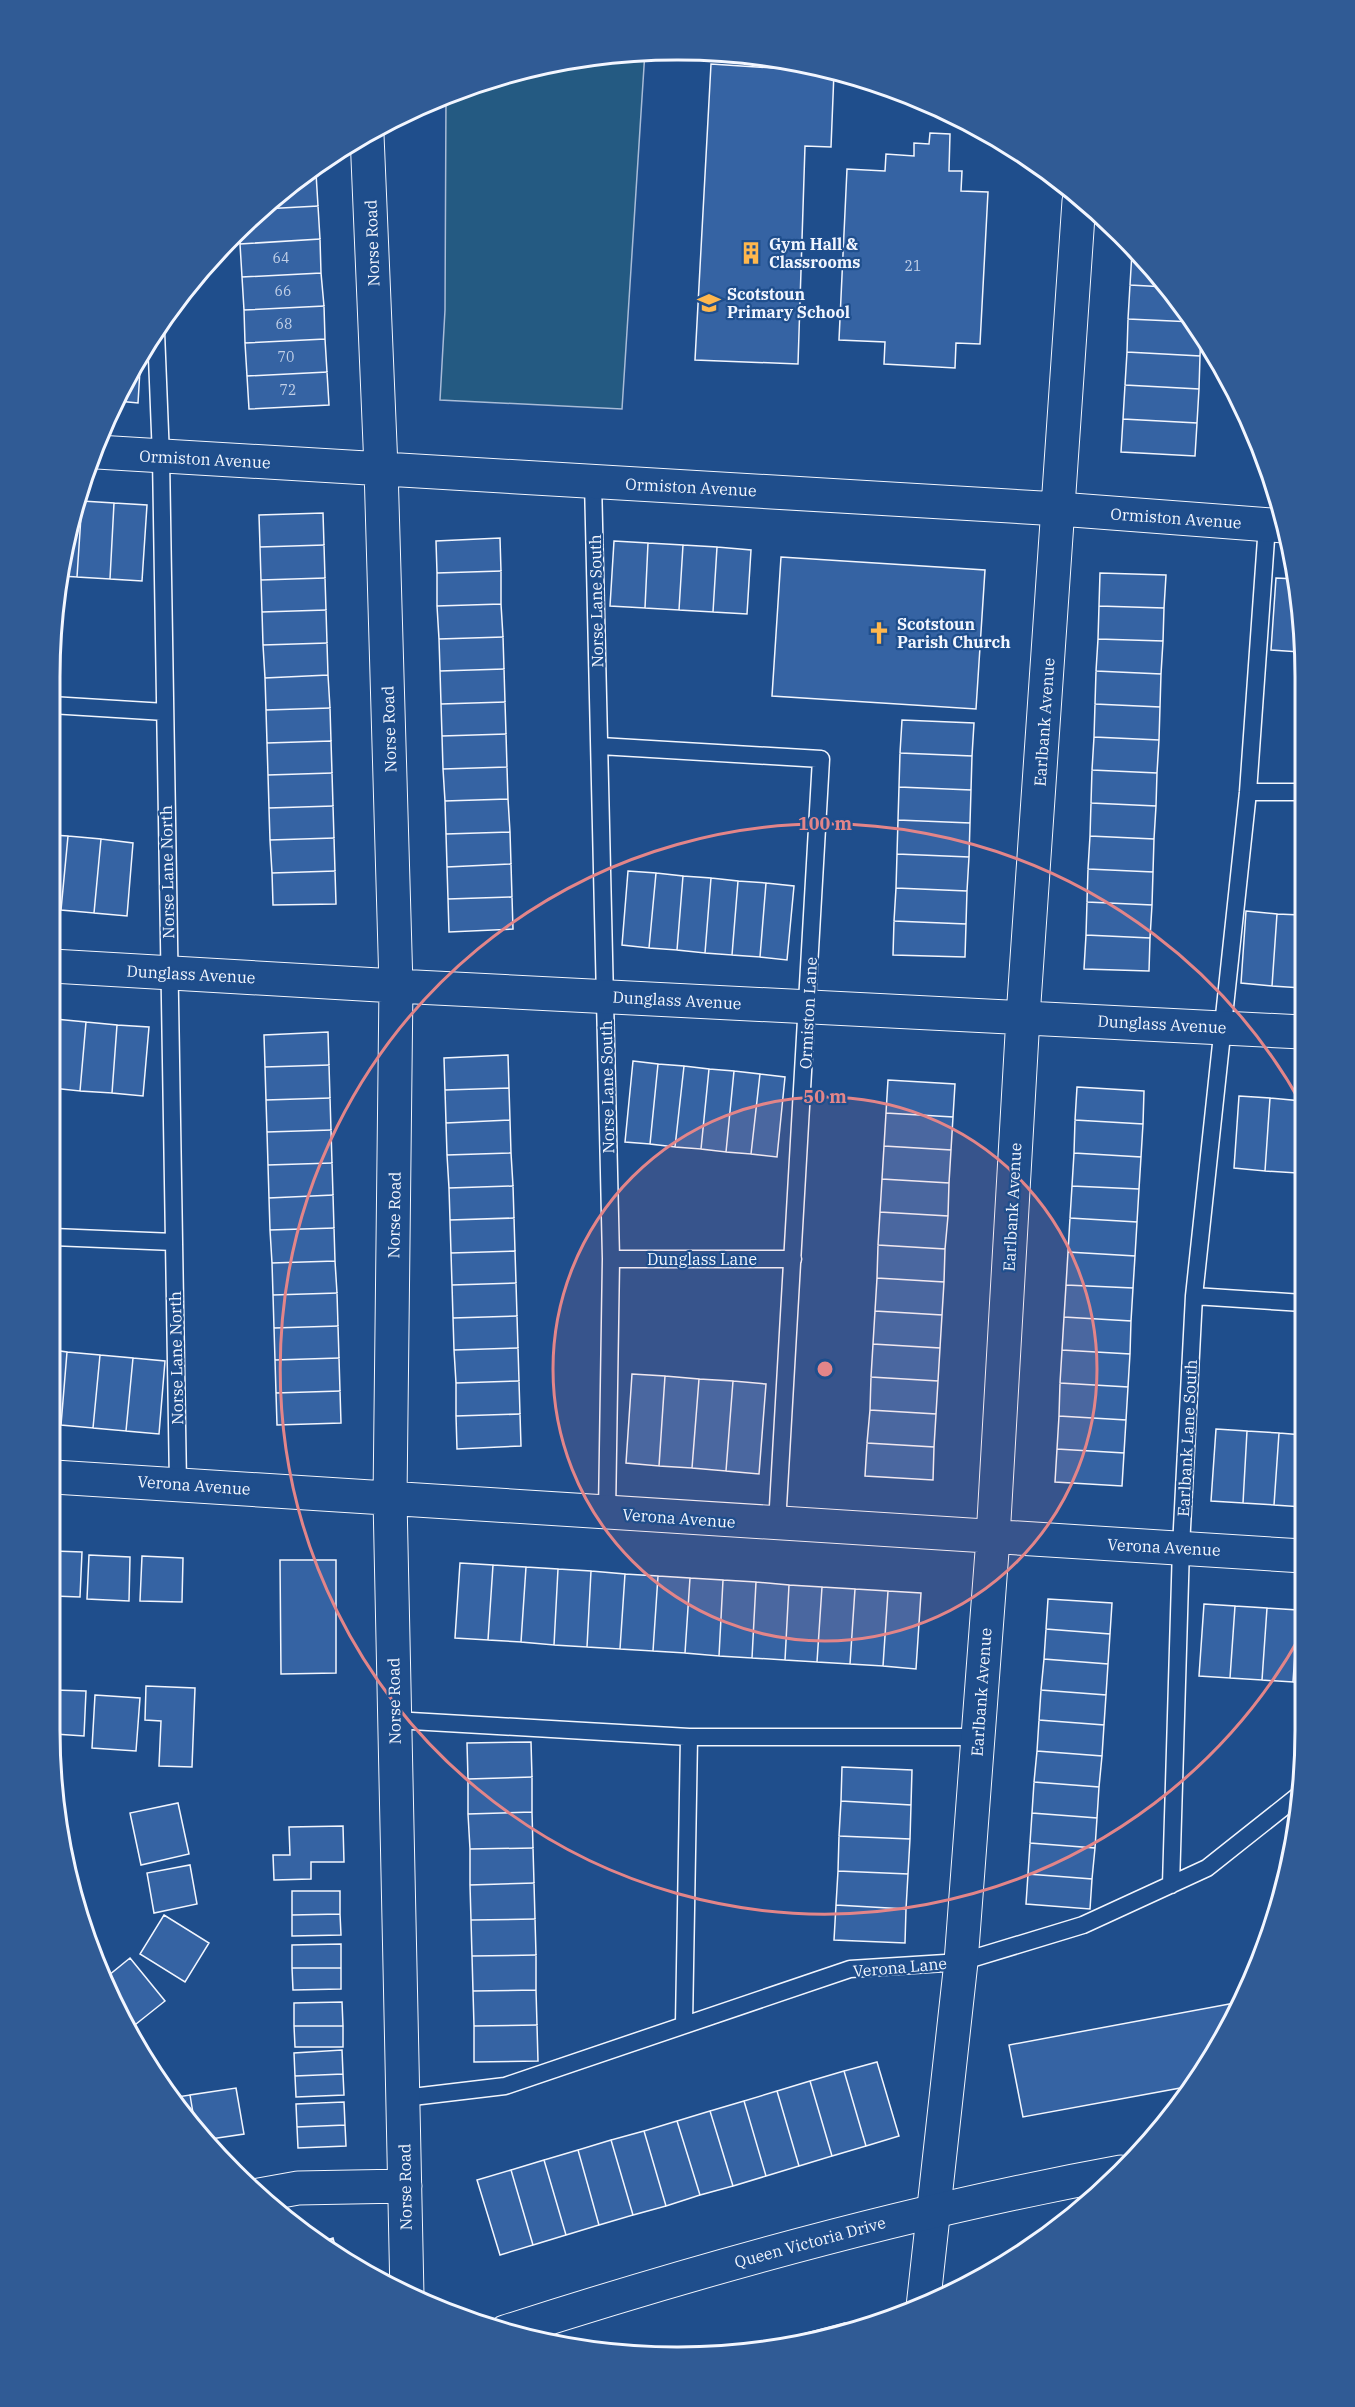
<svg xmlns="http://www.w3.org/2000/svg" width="1355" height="2407" font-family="'IBM Plex Serif',serif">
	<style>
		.green { fill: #245a82; stroke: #a8bbd7; stroke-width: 1.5 }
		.building { fill: #3563a3; stroke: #f2f6ff; stroke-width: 1.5 }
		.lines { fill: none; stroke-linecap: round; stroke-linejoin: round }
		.lane-casing { stroke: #f2f6ff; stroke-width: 19 }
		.street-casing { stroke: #f2f6ff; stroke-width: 35 }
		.secondary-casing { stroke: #f2f6ff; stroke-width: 35 }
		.lane { stroke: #1f4e8c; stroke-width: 16 }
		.street { stroke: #1f4e8c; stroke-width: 33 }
		.secondary { stroke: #1f4e8c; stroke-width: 33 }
		.ring { fill: none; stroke: #e38589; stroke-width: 3 }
		.labels { text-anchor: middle; stroke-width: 4.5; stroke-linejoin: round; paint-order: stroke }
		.number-label { font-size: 14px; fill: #c3d1e8 }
		.street-label { font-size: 16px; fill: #f2f6ff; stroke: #1f4e8c }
		.poi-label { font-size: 16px; font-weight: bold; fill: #f2f6ff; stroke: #1f4e8c; text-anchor: start }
		.rim { fill: none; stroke: #f2f6ff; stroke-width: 3 }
		.centre { fill: #e38589; stroke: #1f4e8c; stroke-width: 3 }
		.ring-label { font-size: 18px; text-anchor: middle; font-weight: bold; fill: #e38589; stroke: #1f4e8c; stroke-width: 4.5; stroke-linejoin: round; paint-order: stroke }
	</style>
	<rect width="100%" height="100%" fill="#1f4e8c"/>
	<path class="green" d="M637,51H645L622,409L440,400L445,310L446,97L515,71Z"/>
	<path class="building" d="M711,64L834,72L831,147L805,146L798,364L695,360Z
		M930,133L950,134L949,171H962L961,191L988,192L980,344L956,343L955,368L884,364L885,342L839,340L847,169L885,171L886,154L914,156V143L929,144Z
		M316,166V173L304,174Z
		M316,173L318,206L263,209L295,179L304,174Z
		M318,206L320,239L240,244L239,231L263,209Z
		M320,239L321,273L242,277L240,244Z
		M1132,252H1137L1166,287L1130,285Z
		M321,273L324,306L244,310L242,277Z
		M1130,285L1166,287L1194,322L1128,319Z
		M324,306L325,339L245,343L244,310Z
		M1128,319L1194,322L1201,332L1200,356L1127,352Z
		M325,339L327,372L247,376L245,343Z
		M1127,352L1200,356L1199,389L1125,385Z
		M141,353L138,403L118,401L134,363Z
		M327,372L329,405L249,409L247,376Z
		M1125,385L1199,389L1197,423L1123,419Z
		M1123,419L1197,423L1195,456L1121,452Z
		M77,501H82L77,577L61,576L71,515Z
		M82,501L114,503L110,579L77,577Z
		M114,503L147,505L142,581L110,579Z
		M323,513L324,545L260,547L259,515Z
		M500,538L501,571L437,573L436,541Z
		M614,541L648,543L645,608L610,606Z
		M648,543L683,545L679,610L645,608Z
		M324,545L325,578L261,580L260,547Z
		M683,545L717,547L713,612L679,610Z
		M717,547L751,550L747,614L713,612Z
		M781,557L985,570L976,709L772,696Z
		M501,571V604L437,606V573Z
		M1100,573L1166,575L1164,608L1099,606Z
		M325,578L326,610L262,612L261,580Z
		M1276,578L1296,579L1300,596V652L1271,650Z
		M501,604L503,637L439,639L437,606Z
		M1099,606L1164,608L1163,641L1098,639Z
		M326,610L327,643L263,645L262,612Z
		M503,637L504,669L440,671L439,639Z
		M1098,639L1163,641L1161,674L1096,671Z
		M327,643L328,675L265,678L263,645Z
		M504,669L505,702L441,704L440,671Z
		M1096,671L1161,674L1160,707L1095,704Z
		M328,675L330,708L266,710L265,678Z
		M505,702L506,734L442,736L441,704Z
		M1095,704L1160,707L1159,740L1094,737Z
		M330,708L331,741L267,743L266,710Z
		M902,720L974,723L972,756L900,753Z
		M506,734L507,767L443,769L442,736Z
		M1094,737L1159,740L1157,773L1092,770Z
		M331,741L332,773L268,775L267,743Z
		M900,753L972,756L971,790L899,787Z
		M507,767L508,799L445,801L443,769Z
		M1092,770L1157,773L1156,806L1091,803Z
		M332,773L333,806L269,808L268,775Z
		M899,787L971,790L970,823L898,820Z
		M508,799L510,832L446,834L445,801Z
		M1091,803L1156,806L1154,839L1090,836Z
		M333,806L334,838L270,840L269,808Z
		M898,820L970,823L969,857L897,854Z
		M510,832L511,864L447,867L446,834Z
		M52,835L68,836L61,910L52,909Z
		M68,836L101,839L94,913L61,910Z
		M1090,836L1154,839L1153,872L1088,869Z
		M334,838L335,871L272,873L270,840Z
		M101,839L133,843L127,916L94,913Z
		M897,854L969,857L967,891L896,888Z
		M511,864L512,897L448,899L447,867Z
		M1088,869L1153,872L1152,905L1087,902Z
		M335,871L336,904L273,905L272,873Z
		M628,871L656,873L649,948L622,945Z
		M656,873L683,876L677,950L649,948Z
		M683,876L711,878L705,953L677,950Z
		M711,878L738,881L732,955L705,953Z
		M738,881L766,883L760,957L732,955Z
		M766,883L794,886L787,960L760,957Z
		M896,888L967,891L966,924L894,921Z
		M512,897L513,929L449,932L448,899Z
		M1087,902L1152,905L1150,938L1086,935Z
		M1246,911L1277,914L1272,986L1241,983Z
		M1277,914L1301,915L1302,988L1272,986Z
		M894,921L966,924L965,957L893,955Z
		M1086,935L1150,938L1149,971L1084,969Z
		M52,1019H55L52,1048Z
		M55,1019L86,1022L80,1091L52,1088Z
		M86,1022L117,1025L112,1093L80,1091Z
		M117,1025L149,1027L143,1096L112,1093Z
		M328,1032L329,1065L265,1067L264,1035Z
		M508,1055L509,1088L445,1090L444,1058Z
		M633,1061L658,1064L650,1144L625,1142Z
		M658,1064L684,1066L675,1147L650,1144Z
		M329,1065L330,1098L266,1100L265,1067Z
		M684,1066L709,1069L701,1149L675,1147Z
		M709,1069L734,1071L726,1152L701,1149Z
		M734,1071L760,1074L751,1154L726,1152Z
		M760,1074L785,1077L777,1157L751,1154Z
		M888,1080L955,1084L953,1117L886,1113Z
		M1077,1087L1144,1091L1143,1124L1075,1120Z
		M509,1088L510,1120L446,1123L445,1090Z
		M1239,1096L1270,1098L1265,1171L1234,1168Z
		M330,1098L331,1130L267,1132L266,1100Z
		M1270,1098L1302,1101L1297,1173L1265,1171Z
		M1302,1101V1173H1297Z
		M886,1113L953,1117L951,1150L884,1146Z
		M510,1120L511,1153L447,1155L446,1123Z
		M1075,1120L1143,1124L1141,1157L1074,1153Z
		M331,1130L332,1163L268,1165L267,1132Z
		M884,1146L951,1150L949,1183L882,1179Z
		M511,1153L513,1186L449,1188L447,1155Z
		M1074,1153L1141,1157L1139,1189L1072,1186Z
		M332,1163L333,1195L269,1198L268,1165Z
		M882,1179L949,1183L948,1216L880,1212Z
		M513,1186L514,1218L450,1220L449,1188Z
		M1072,1186L1139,1189L1137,1222L1070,1218Z
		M333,1195L334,1228L270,1230L269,1198Z
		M880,1212L948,1216L945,1249L878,1245Z
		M514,1218L515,1251L451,1253L450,1220Z
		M1070,1218L1137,1222L1135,1256L1068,1252Z
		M334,1228L335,1261L272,1263L270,1230Z
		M878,1245L945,1249L944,1282L877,1278Z
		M515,1251L516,1283L452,1285L451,1253Z
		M1068,1252L1135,1256L1133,1288L1066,1285Z
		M335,1261L337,1293L273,1295L272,1263Z
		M877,1278L944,1282L942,1315L875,1311Z
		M516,1283L517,1316L453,1318L452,1285Z
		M1066,1285L1133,1288L1131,1321L1064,1317Z
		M337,1293L338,1326L274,1328L273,1295Z
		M875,1311L942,1315L940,1348L873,1344Z
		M517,1316L518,1348L454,1350L453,1318Z
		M1064,1317L1131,1321L1130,1354L1062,1350Z
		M338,1326L339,1358L275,1360L274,1328Z
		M873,1344L940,1348L938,1381L871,1377Z
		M518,1348L519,1381L456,1383L454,1350Z
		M53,1350L67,1352L61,1425L54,1424Z
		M1062,1350L1130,1354L1128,1387L1060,1383Z
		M67,1352L100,1355L93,1428L61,1425Z
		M100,1355L133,1358L126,1431L93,1428Z
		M133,1358L165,1361L159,1434L126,1431Z
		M339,1358L340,1391L276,1393L275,1360Z
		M632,1374L665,1376L659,1466L626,1463Z
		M665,1376L699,1379L692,1468L659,1466Z
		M871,1377L938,1381L936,1414L870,1410Z
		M699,1379L733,1381L726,1471L692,1468Z
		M519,1381L520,1414L456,1416V1383Z
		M733,1381L766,1384L759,1474L726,1471Z
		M1060,1383L1128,1387L1126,1420L1059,1416Z
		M340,1391L341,1423L277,1425L276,1393Z
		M870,1410L936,1414L934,1447L867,1443Z
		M520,1414L521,1446L457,1449L456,1416Z
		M1059,1416L1126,1420L1124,1453L1057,1449Z
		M1216,1429L1247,1431L1243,1503L1211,1501Z
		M1247,1431L1279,1433L1274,1505L1243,1503Z
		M1279,1433L1303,1435V1507L1274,1505Z
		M867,1443L934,1447L933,1480L865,1476Z
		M1057,1449L1124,1453L1122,1486L1055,1482Z
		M54,1551L82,1552L80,1597L54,1596Z
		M89,1555L130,1557L129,1601L87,1599Z
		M142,1556L183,1558L182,1602L140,1601Z
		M280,1560H336V1673L281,1674Z
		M460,1563L493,1565L488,1640L455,1638Z
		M493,1565L526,1567L521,1642L488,1640Z
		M526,1567L558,1569L554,1645L521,1642Z
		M558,1569L591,1571L587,1647L554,1645Z
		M591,1571L625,1574L620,1649L587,1647Z
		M625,1574L658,1576L653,1651L620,1649Z
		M658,1576L690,1578L685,1653L653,1651Z
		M690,1578L723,1580L719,1656L685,1653Z
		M723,1580L756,1582L752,1658L719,1656Z
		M756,1582L789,1585L785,1660L752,1658Z
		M789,1585L822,1587L817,1662L785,1660Z
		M822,1587L855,1589L850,1664L817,1662Z
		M855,1589L888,1591L883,1666L850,1664Z
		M888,1591L921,1593L916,1669L883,1666Z
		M1048,1599L1112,1603L1110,1634L1046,1629Z
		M1204,1604L1235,1606L1230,1678L1199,1676Z
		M1235,1606L1267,1608L1262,1680L1230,1678Z
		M1267,1608L1298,1610L1293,1682L1262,1680Z
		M1298,1610H1304V1683L1293,1682Z
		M1046,1629L1110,1634L1108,1664L1044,1659Z
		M1044,1659L1108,1664L1106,1695L1041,1690Z
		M146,1686L195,1688L192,1767L159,1766L161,1721L145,1720Z
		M54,1690L86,1691L84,1736L55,1734Z
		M1041,1690L1106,1695L1104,1725L1039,1720Z
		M95,1695L140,1698L136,1751L92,1748Z
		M1039,1720L1104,1725L1102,1756L1037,1751Z
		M531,1742L532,1777L468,1779L467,1743Z
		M1037,1751L1102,1756L1099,1787L1034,1782Z
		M842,1767L912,1770L911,1805L841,1801Z
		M532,1777V1812L468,1814V1779Z
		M1034,1782L1099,1787L1097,1818L1032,1813Z
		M841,1801L911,1805L910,1839L839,1836Z
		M178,1803L189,1854L141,1865L130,1813Z
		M532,1812L533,1848L470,1849L468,1814Z
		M1032,1813L1097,1818L1095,1848L1030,1843Z
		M343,1826L344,1862H311V1879L274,1880L273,1855H290L289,1827Z
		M839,1836L910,1839L908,1874L838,1871Z
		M1030,1843L1095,1848L1092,1879L1028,1874Z
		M533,1848L534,1883L470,1885V1849Z
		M190,1865L197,1904L154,1913L147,1873Z
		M838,1871L908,1874L906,1909L836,1905Z
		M1028,1874L1092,1879L1090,1909L1026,1904Z
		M534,1883L535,1919L471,1920L470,1885Z
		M292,1891H340V1914L292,1915Z
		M836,1905L906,1909L905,1943L834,1940Z
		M340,1914L341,1935L292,1936V1915Z
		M164,1915L209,1943L185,1982L140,1954Z
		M535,1919L536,1955L472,1956L471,1920Z
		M341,1944V1968H292V1945Z
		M536,1955V1990L473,1991L472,1956Z
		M130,1958L165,2001L131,2028L114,2007L103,1980Z
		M292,1968H341V1989L293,1990Z
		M536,1990L537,2025L474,2026L473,1991Z
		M342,2002L343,2026H294V2003Z
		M1240,2002L1221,2044L1191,2086L1023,2117L1009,2045Z
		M537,2025L538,2061L474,2062V2026Z
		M294,2026H343V2047H295Z
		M342,2050L343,2074L295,2076L294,2053Z
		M877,2062L899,2136L866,2146L844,2071Z
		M844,2071L866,2146L832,2156L810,2081Z
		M343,2074L344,2095L296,2097L295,2076Z
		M810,2081L832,2156L799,2166L777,2091Z
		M236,2088L244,2134L204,2140L196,2131L190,2095Z
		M777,2091L799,2166L766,2176L744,2101Z
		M190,2095L196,2131L170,2098Z
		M744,2101L766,2176L733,2186L710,2111Z
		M344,2102L345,2125L297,2127L296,2104Z
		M710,2111L733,2186L700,2195L677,2121Z
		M677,2121L700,2195L666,2206L644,2131Z
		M345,2125L346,2146L298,2148L297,2127Z
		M644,2131L666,2206L633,2215L611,2140Z
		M611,2140L633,2215L599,2225L578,2150Z
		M578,2150L599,2225L566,2235L544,2160Z
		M544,2160L566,2235L533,2245L511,2170Z
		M511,2170L533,2245L500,2255L477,2180Z
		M333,2238L338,2257L318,2243Z
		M845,2323L847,2331L806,2344L803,2334Z
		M803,2334L806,2344L761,2351L760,2346Z"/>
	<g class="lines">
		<g class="lane-casing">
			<path id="lane" d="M156,332L161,457L178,1484
				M593,481L611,1259L607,1513
				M51,705L165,712
				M600,746L821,759L777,1524
				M1248,792H1301
				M53,1237L174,1242
				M611,1259H793
				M1194,1296L1303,1303
				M394,1720L689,1737H977
				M1171,1885L1181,1547L1194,1296L1248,792L1267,525
				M684,2024L689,1737
				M404,2098L505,2086L850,1969L961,1962L1083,1925L1207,1868L1299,1795"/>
		</g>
		<g class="street-casing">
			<path id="street" d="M367,135L381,468L396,986L390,1499L407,2295
				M97,452L1059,509L1284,526
				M52,966L396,986L1302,1032
				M54,1477L1303,1556
				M259,2195L298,2188L405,2186
				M923,2307L961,1962L993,1538L1023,1017L1079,201"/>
		</g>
		<g class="secondary-casing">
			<path id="secondary" d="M505,2332C707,2267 912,2210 1121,2172"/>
		</g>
		<use href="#lane" class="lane"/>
		<use href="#street" class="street"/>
		<use href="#secondary" class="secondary"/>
	</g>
	<circle cx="825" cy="1369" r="272" fill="#e38589" fill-opacity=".12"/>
	<g class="ring">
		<circle cx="825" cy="1369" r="272"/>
		<path d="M1302 1633A545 545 0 1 1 1302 1105"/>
	</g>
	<defs>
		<g id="building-bare" transform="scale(1.8)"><path d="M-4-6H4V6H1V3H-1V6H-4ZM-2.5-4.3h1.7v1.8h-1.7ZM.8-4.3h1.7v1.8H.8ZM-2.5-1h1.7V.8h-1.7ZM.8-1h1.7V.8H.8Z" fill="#ffb74d" stroke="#1f4e8c" stroke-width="2.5" paint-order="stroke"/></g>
		<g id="school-bare" transform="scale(1.8)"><path d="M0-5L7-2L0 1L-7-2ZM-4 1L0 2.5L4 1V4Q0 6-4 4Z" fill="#ffb74d" stroke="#1f4e8c" stroke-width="2.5" paint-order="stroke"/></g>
		<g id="church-bare" transform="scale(1.8)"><path d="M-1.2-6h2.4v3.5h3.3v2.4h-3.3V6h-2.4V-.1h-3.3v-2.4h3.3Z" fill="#ffb74d" stroke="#1f4e8c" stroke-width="2.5" paint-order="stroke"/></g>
	</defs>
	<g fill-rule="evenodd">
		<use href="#building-bare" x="751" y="253"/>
		<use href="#school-bare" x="709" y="303"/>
		<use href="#church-bare" x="879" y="633"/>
	</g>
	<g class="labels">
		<g class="number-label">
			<text x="281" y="263">64</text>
			<text x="913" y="271">21</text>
			<text x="283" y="296">66</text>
			<text x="284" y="329">68</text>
			<text x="286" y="362">70</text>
			<text x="288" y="395">72</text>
		</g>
		<g class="street-label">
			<text transform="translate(372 243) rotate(-92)" y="6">Norse Road</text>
			<text transform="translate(205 459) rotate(3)" y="6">Ormiston Avenue</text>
			<text transform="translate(691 487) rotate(3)" y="6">Ormiston Avenue</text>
			<text transform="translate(1176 518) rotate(4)" y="6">Ormiston Avenue</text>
			<text transform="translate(596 601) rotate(-91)" y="6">Norse Lane South</text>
			<text transform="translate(1044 722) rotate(-86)" y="6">Earlbank Avenue</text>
			<text transform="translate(389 729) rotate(-92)" y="6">Norse Road</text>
			<text transform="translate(167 872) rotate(-91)" y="6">Norse Lane North</text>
			<text transform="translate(191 974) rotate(3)" y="6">Dunglass Avenue</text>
			<text transform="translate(677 1000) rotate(3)" y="6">Dunglass Avenue</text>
			<text transform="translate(808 1013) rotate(-87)" y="6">Ormiston Lane</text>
			<text transform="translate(1162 1024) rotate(3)" y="6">Dunglass Avenue</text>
			<text transform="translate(607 1087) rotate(-91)" y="6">Norse Lane South</text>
			<text transform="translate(1012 1207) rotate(-87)" y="6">Earlbank Avenue</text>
			<text transform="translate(394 1215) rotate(-89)" y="6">Norse Road</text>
			<text x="702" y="1265">Dunglass Lane</text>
			<text transform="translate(176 1358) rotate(-91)" y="6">Norse Lane North</text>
			<text transform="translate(1187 1438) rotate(-87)" y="6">Earlbank Lane South</text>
			<text transform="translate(194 1485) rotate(4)" y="6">Verona Avenue</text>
			<text transform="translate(679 1518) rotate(4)" y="6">Verona Avenue</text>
			<text transform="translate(1164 1547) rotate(3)" y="6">Verona Avenue</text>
			<text transform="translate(981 1692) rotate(-86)" y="6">Earlbank Avenue</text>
			<text transform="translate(394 1701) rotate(-91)" y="6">Norse Road</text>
			<text transform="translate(900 1967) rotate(-5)" y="6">Verona Lane</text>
			<text transform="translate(405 2187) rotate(-91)" y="6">Norse Road</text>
			<text transform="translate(810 2242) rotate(-15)" y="6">Queen Victoria Drive</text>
		</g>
		<g class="poi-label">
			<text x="769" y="250">Gym Hall &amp;<tspan x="769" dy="18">Classrooms</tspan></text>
			<text x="727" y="300">Scotstoun<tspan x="727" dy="18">Primary School</tspan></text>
			<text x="897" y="630">Scotstoun<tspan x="897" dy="18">Parish Church</tspan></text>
		</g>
	</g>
	<path d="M0 0H1355V2407H0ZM677 60H678A617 617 0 0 1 1295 677V1730A617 617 0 0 1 678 2347H677A617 617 0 0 1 60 1730V677A617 617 0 0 1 677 60Z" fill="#305b95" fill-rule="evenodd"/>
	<path class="rim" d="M677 60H678A617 617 0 0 1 1295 677V1730A617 617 0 0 1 678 2347H677A617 617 0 0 1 60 1730V677A617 617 0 0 1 677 60Z"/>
	<circle cx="825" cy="1369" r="9" class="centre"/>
	<g class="ring-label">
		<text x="825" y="830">100 m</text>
		<text x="825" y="1103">50 m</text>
	</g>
</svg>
